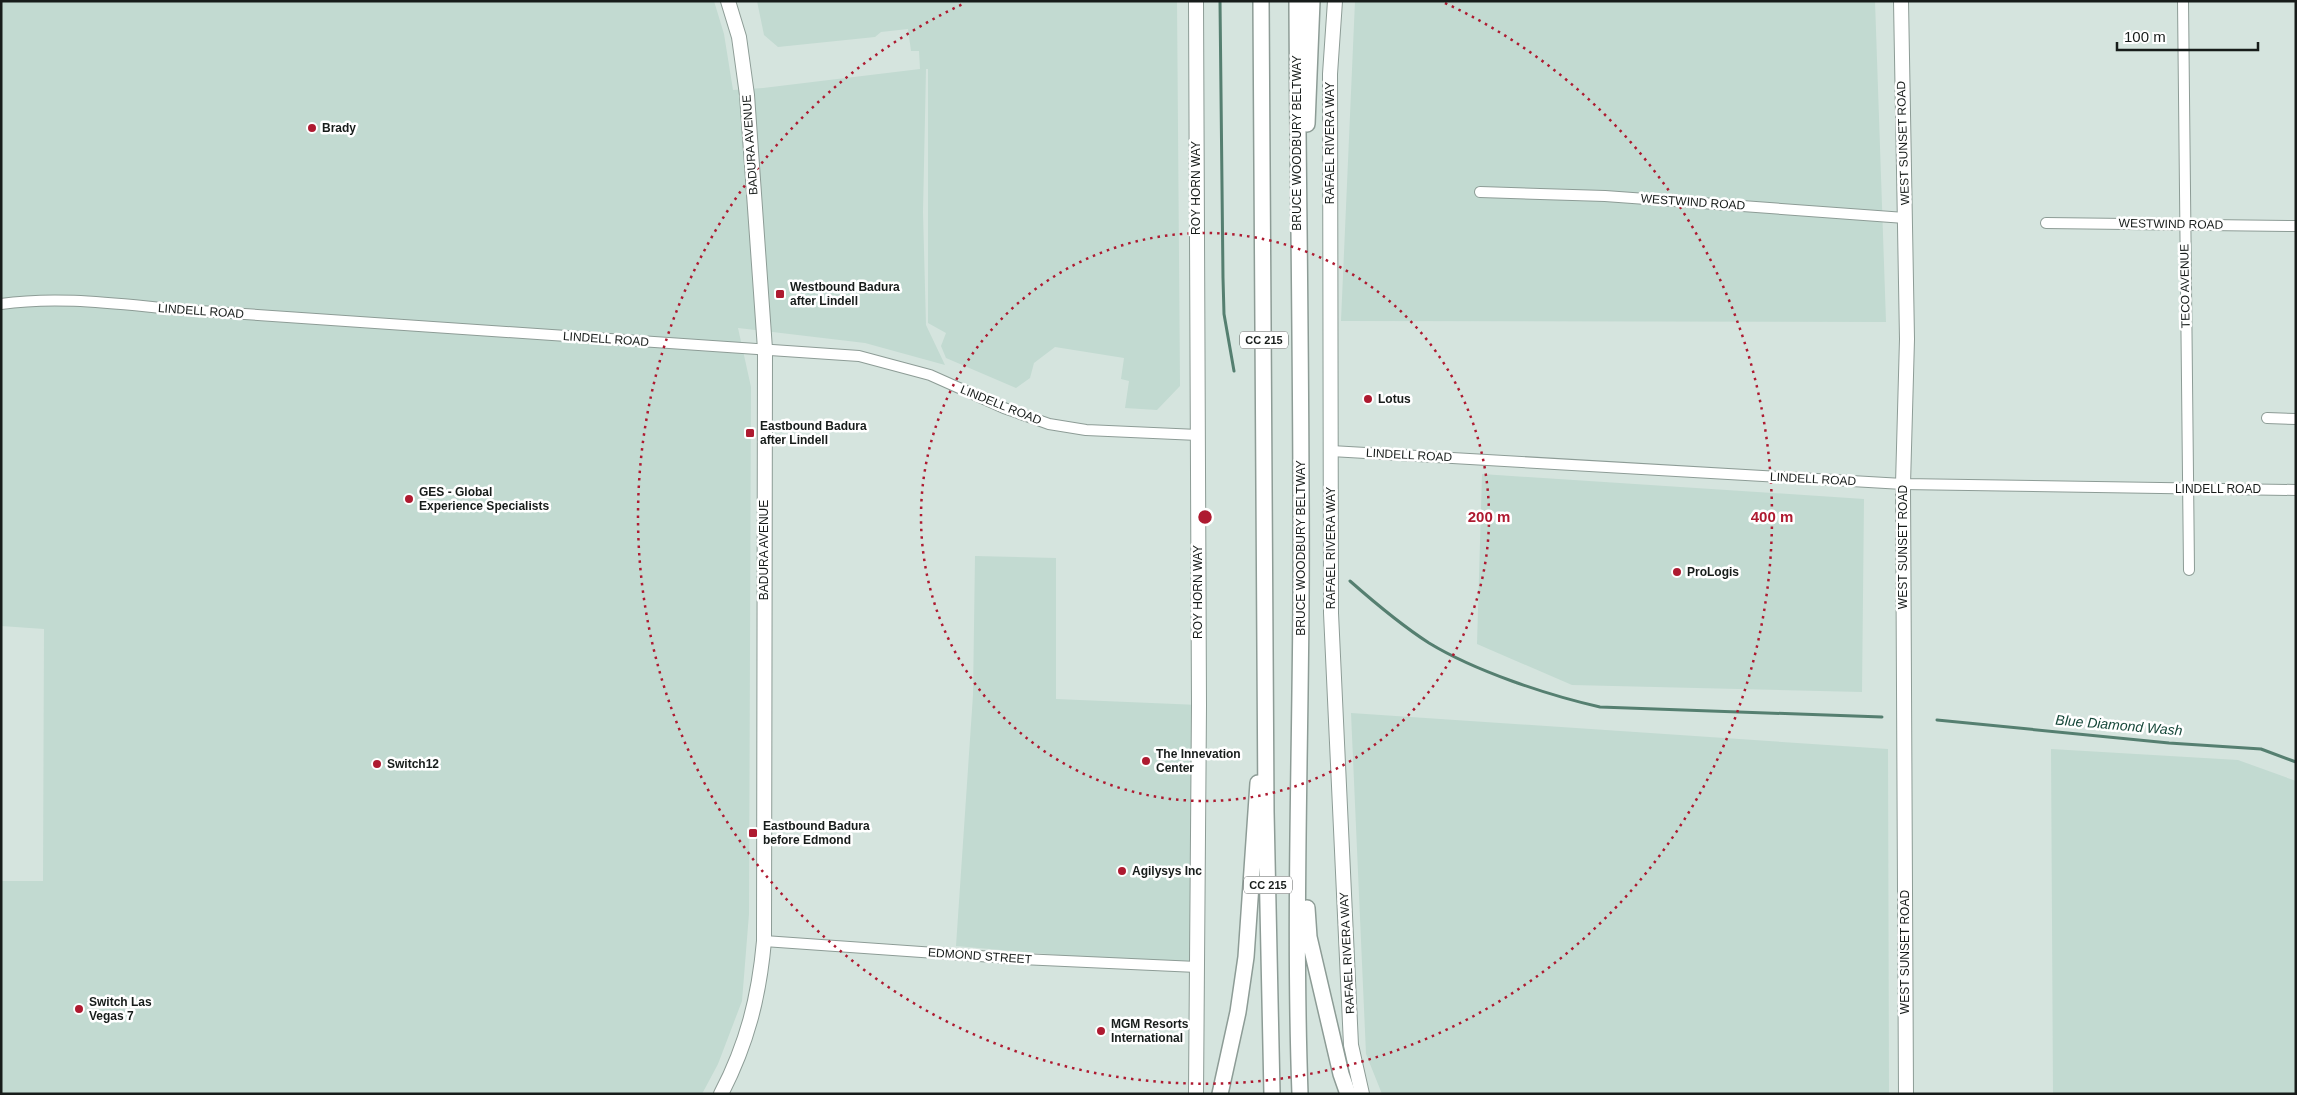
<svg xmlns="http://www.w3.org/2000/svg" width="2297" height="1095" font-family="Helvetica,sans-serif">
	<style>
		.built { fill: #c2dad1 }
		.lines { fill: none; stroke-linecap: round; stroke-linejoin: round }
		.stream { stroke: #557f70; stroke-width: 3 }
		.minor-casing { stroke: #8d9c96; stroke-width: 12 }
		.major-casing { stroke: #8d9c96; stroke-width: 16 }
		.highway-casing { stroke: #8d9c96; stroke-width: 18 }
		.minor { stroke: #fff; stroke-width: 10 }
		.major { stroke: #fff; stroke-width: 14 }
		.highway { stroke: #fff; stroke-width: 15 }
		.ring { fill: none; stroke: #ae1a30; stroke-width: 2.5; stroke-dasharray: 2.5 5 }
		.poi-dot { fill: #ae1a30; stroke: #fff; stroke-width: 2 }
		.labels { text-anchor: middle; stroke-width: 5; stroke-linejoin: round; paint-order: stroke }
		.shield { fill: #fff; stroke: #5d605f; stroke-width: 1 }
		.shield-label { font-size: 11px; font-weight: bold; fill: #171c1a }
		.poi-label { font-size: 12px; font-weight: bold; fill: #171c1a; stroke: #fff; text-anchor: start }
		.street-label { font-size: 12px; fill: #171c1a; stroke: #fff }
		.water-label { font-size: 14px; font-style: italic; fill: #164739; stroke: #fff }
		.centre { fill: #ae1a30; stroke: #fff; stroke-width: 2.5 }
		.ring-label { font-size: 15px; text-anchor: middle; font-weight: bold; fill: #ae1a30; stroke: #fff; stroke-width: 5; stroke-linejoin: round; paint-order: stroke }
	</style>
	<rect width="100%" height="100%" fill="#d5e4de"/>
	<path class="built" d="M1,1H714L724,34L733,90L763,88L920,69L919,51H911L908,29L881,32L875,37L778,47L764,35L757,1H1177L1180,386L1157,410L1125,408L1129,381L1121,379L1124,358L1055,347L1034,363L1030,378L1016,388L946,358L941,346L946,333L928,323V69H926L923,212L926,325L945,365L865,343L738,328L751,387L749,914L742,1001L718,1064L702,1094H1V881H43L44,629L1,626Z
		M1355,1H1875L1886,322L1341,321Z
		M1482,474L1864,499L1862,692L1572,685L1477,644Z
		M975,556L1056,558V699L1199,705L1197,967L956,946L973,695Z
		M1351,713L1888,749L1889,1094H1382L1366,1054Z
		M2051,749L2238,760L2296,781V1094H2053Z"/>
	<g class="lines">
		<path class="stream" d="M1220,1L1223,278L1224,314L1234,371
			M1350,581C1375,603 1401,625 1429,643C1475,671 1547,695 1600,707L1882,717
			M1937,720L2169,743L2261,749L2296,762"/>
		<g class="minor-casing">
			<path id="minor" d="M2183,1L2189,570
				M1480,192L1605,196L1905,218
				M2046,223L2296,226
				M1,304C62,295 124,305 185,310L859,356L930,375L1004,408L1049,424L1086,430L1198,435
				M2267,418L2296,419
				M1331,451L1903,484L2296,490
				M764,941L1021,959L1197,967"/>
		</g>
		<g class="major-casing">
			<path id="major" d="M1335,1L1330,74L1331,613L1351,1045L1362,1094
				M1901,1L1907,339L1903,484L1906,1094
				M721,1094C747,1044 759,997 764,941L765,349L747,95L739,37L728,1
				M1196,1094L1199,705L1196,1"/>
		</g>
		<g class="highway-casing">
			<path id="highway" d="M1261,1L1266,812L1272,1094
				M1297,1C1298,201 1302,400 1301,600C1300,764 1294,929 1300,1094
				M1307,124L1312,1
				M1307,908L1309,937L1341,1074L1348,1094
				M1220,1094L1238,1012L1246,957L1258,783"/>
		</g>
		<use href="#minor" class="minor"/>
		<use href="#major" class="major"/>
		<use href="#highway" class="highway"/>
	</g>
	<g class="ring">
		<circle cx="1205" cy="517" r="284"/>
		<path d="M1445 3A567 567 0 1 1 965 3"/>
	</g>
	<g class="poi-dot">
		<circle cx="312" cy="128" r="5"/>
		<rect x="775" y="289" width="10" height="10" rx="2.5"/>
		<circle cx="1368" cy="399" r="5"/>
		<rect x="745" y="428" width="10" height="10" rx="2.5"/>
		<circle cx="409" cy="499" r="5"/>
		<circle cx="1677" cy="572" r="5"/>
		<circle cx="1146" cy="761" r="5"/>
		<circle cx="377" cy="764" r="5"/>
		<rect x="748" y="828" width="10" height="10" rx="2.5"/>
		<circle cx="1122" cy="871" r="5"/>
		<circle cx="79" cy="1009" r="5"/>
		<circle cx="1101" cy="1031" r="5"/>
	</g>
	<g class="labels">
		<g class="shield">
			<rect x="1240" y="331.5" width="48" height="17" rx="4"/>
			<rect x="1244" y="876.5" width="48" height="17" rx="4"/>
		</g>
		<g class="shield-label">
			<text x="1264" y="344">CC 215</text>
			<text x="1268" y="889">CC 215</text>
		</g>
		<g class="poi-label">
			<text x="322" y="132">Brady</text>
			<text x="790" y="291">Westbound Badura<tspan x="790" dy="14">after Lindell</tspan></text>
			<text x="1378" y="403">Lotus</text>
			<text x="760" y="430">Eastbound Badura<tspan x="760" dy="14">after Lindell</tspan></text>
			<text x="419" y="496">GES - Global<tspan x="419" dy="14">Experience Specialists</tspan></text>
			<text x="1687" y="576">ProLogis</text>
			<text x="1156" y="758">The Innevation<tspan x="1156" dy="14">Center</tspan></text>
			<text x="387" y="768">Switch12</text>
			<text x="763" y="830">Eastbound Badura<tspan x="763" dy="14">before Edmond</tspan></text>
			<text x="1132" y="875">Agilysys Inc</text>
			<text x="89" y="1006">Switch Las<tspan x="89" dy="14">Vegas 7</tspan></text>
			<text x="1111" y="1028">MGM Resorts<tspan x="1111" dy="14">International</tspan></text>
		</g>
		<g class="street-label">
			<text transform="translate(1297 143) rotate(-90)" y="4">BRUCE WOODBURY BELTWAY</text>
			<text transform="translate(1330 143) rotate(-90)" y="4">RAFAEL RIVERA WAY</text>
			<text transform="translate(1903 143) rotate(-92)" y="4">WEST SUNSET ROAD</text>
			<text transform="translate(750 145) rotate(-94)" y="4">BADURA AVENUE</text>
			<text transform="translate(1196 188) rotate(-90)" y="4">ROY HORN WAY</text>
			<text transform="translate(1693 202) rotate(4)" y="4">WESTWIND ROAD</text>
			<text transform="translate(2171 224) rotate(1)" y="4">WESTWIND ROAD</text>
			<text transform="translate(2185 286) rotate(-91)" y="4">TECO AVENUE</text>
			<text transform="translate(201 311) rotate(4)" y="4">LINDELL ROAD</text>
			<text transform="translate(606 339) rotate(4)" y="4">LINDELL ROAD</text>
			<text transform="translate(1001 405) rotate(22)" y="4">LINDELL ROAD</text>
			<text transform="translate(1409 455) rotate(3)" y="4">LINDELL ROAD</text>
			<text transform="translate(1813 479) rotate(3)" y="4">LINDELL ROAD</text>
			<text x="2218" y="493">LINDELL ROAD</text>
			<text transform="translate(1903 547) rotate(-90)" y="4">WEST SUNSET ROAD</text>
			<text transform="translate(1301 548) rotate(-90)" y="4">BRUCE WOODBURY BELTWAY</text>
			<text transform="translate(1331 548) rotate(-90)" y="4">RAFAEL RIVERA WAY</text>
			<text transform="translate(764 550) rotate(-90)" y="4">BADURA AVENUE</text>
			<text transform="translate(1198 592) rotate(-90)" y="4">ROY HORN WAY</text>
			<text transform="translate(1905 952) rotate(-90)" y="4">WEST SUNSET ROAD</text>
			<text transform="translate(1347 953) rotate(-93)" y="4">RAFAEL RIVERA WAY</text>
			<text transform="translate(980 956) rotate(4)" y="4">EDMOND STREET</text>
		</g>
		<g class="water-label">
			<text transform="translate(2119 725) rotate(5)" y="5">Blue Diamond Wash</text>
		</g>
	</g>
	<circle cx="1205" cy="517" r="8" class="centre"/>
	<g class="ring-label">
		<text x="1489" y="522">200 m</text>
		<text x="1772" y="522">400 m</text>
	</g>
	<rect width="2297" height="1095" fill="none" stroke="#171c1a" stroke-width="5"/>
	<path d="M2117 42v8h141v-8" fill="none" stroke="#171c1a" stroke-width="2.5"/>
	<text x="2124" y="42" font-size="15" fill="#171c1a" stroke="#ffffff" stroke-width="4" paint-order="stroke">100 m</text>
</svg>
